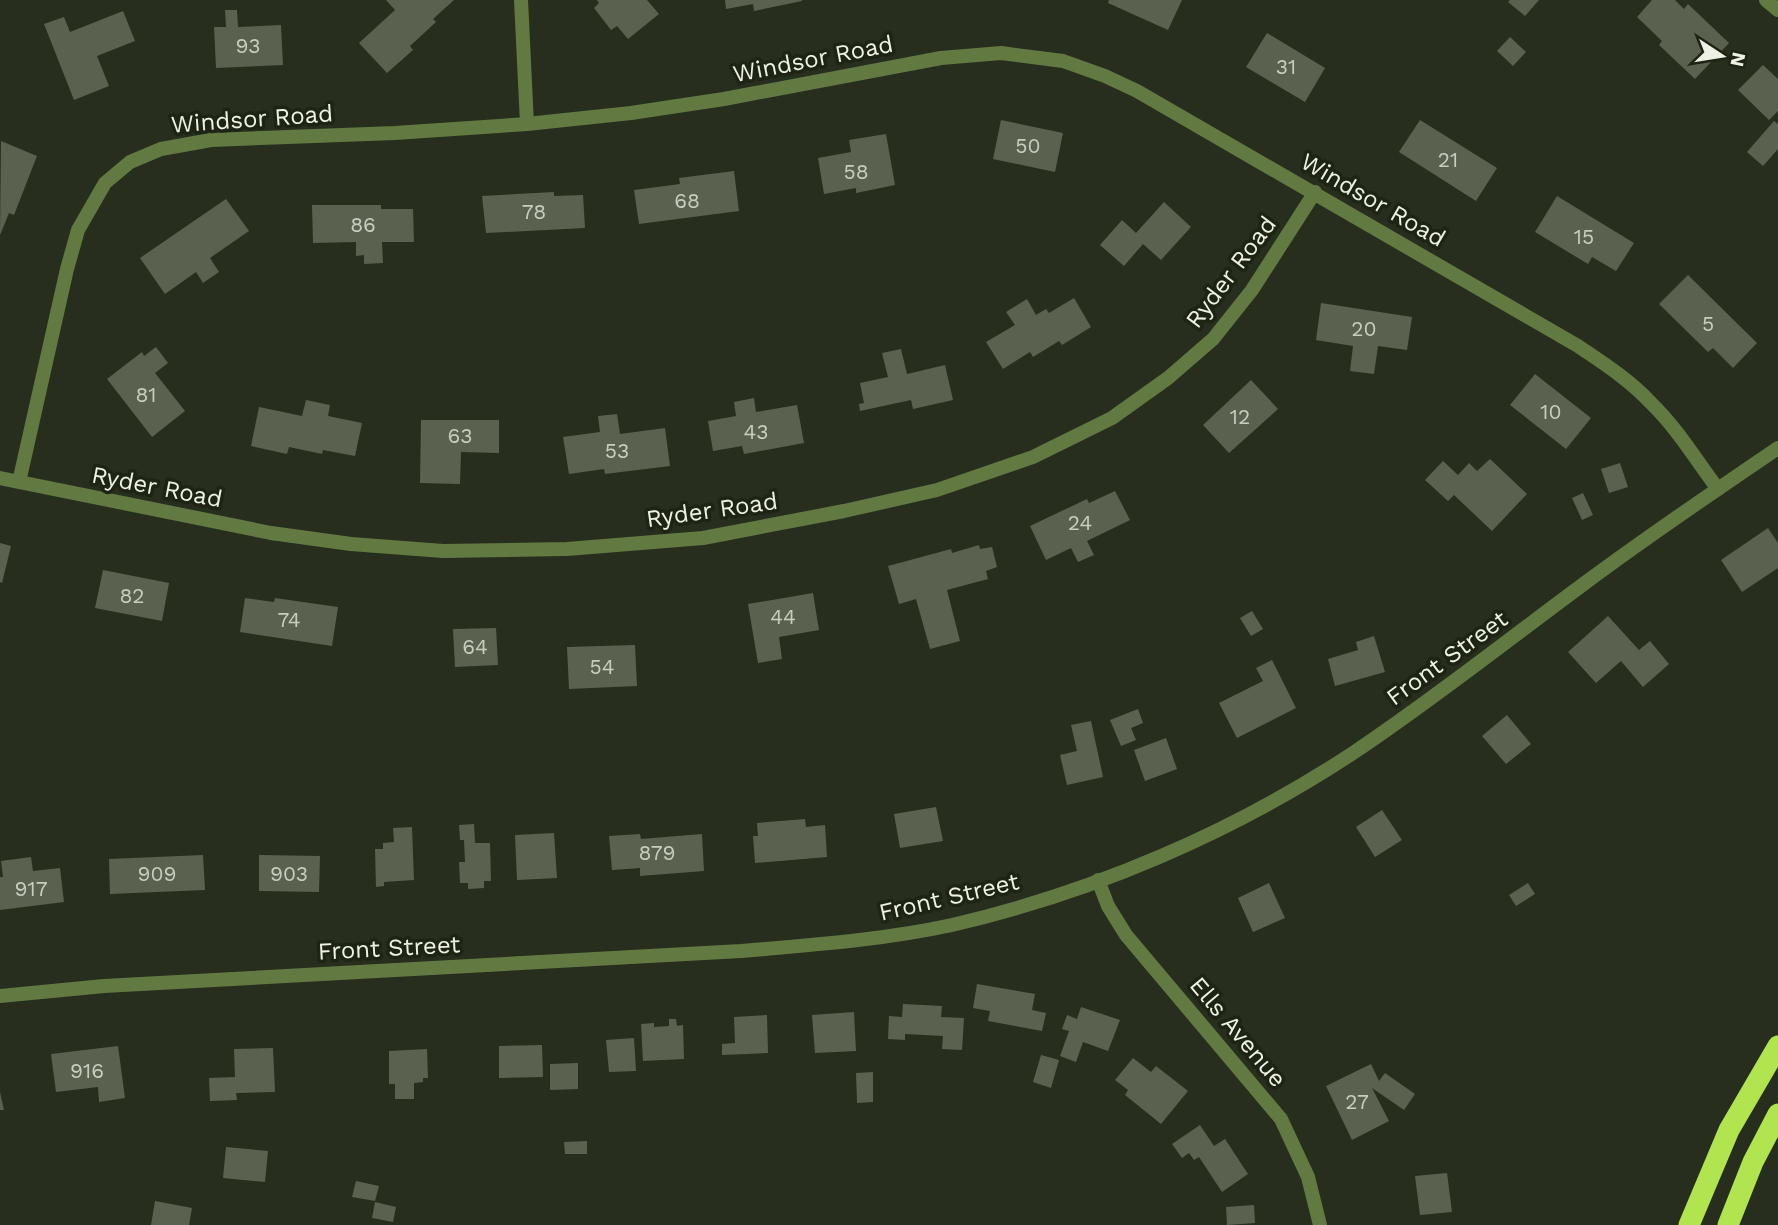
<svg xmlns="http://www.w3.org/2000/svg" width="1778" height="1225" font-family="'Work Sans',sans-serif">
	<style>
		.building { fill: #5a624f }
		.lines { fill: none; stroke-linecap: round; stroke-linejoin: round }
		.minor { stroke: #637942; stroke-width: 14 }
		.tertiary { stroke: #637942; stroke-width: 14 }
		.motorway { stroke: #b1e54f; stroke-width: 21 }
		.labels { text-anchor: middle; stroke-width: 7; stroke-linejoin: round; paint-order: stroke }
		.number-label { font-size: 21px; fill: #c8cdc0 }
		.street-label { font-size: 24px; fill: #edf1e6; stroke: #1d2413 }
	</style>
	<rect width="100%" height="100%" fill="#272e1d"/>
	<path class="building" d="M386,0H454L433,19L436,22L410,46L413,50L387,73L359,43L395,10Z
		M597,0H647L659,14L628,39L617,26L611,30L594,8L599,3Z
		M725,0H802V1L754,11L753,4L726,9Z
		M1109,0H1182L1168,30L1108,3Z
		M1510,0H1539L1525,16L1508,2Z
		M1652,0H1675L1684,9L1688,4L1729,43L1695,79L1659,45L1662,41L1637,17Z
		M225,10H237L238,27L281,25L283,65L216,68L214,27H226Z
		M123,11L135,41L97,56L109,86L74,100L44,24L64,17L70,32Z
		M1267,33L1325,68L1305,102L1246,67Z
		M1510,37L1526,52L1513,66L1497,51Z
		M1763,65L1778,79V111L1769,120L1738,90Z
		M1001,120L1063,133L1055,172L993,159Z
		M1420,120L1497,168L1476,201L1399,152Z
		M1774,121L1778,124V149L1763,166L1747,152Z
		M886,134L895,185L856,193V188L824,194L818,158L851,152L849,140Z
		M1,141L37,156L14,215L9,213L0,235Z
		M734,171L739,211L639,224L634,190L680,184L679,178Z
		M554,192V196L583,195L585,228L486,233L482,196Z
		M1557,196L1634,243L1616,271L1592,257L1588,264L1535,232Z
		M226,199L249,231L210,258L219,272L203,283L196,272L165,294L140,258Z
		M1164,202L1191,227L1161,260L1143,244L1124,266L1100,245L1122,220L1136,233Z
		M312,205H381V209H413L414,242H382L383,263L364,264V255L356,256V242L313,243Z
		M1688,275L1757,343L1733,368L1713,348L1708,352L1659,304Z
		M1074,298L1091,327L1062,345L1059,341L1033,357L1030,352L1003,369L986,342L1015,325L1006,312L1027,299L1036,315L1046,309L1049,313Z
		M1321,303L1412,317L1407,350L1378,346L1374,374L1350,371L1353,346L1316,340Z
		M156,347L168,363L155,373L185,411L152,437L107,379L142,352L144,356Z
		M901,349L907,374L945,365L953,400L913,409L911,400L860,411L859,404L864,403L860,383L888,377L882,353Z
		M1535,374L1591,418L1566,449L1510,405Z
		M1251,380L1278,409L1229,453L1203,425Z
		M754,398L756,412L797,405L804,443L744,454L742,446L713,451L708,421L736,416L734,402Z
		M306,400L330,405L328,416L362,423L355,456L323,450L322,454L289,447L287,454L251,446L259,407L302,416Z
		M617,414L620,434L665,428L670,466L605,474L604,469L569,474L563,437L600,432L598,416Z
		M421,420H499V453L461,452L460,484L420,483Z
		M1490,459L1527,494L1492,531L1454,495L1448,501L1425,480L1443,461L1458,475L1469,463L1477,471Z
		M1620,463L1628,487L1609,493L1601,469Z
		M1115,491L1130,520L1087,541L1094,555L1078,562L1071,548L1046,560L1030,526L1087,499L1089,503Z
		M1583,493L1593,515L1582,520L1572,498Z
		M1768,528L1778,543V568L1742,592L1721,560Z
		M0,543L11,546L2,583L0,582Z
		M979,545L980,549L992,547L997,567L986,571L988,579L947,590L960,641L930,649L916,599L899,604L888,566L951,549L952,553Z
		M103,570L169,583L162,621L95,608Z
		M813,593L819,630L779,637L782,659L758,663L748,604Z
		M245,598L274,602L275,598L338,607L332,646L240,632Z
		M1252,611L1263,629L1251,636L1240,618Z
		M1608,616L1639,650L1650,641L1669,664L1643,687L1621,661L1596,683L1568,652Z
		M496,628L498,665L455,667L453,629Z
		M1374,636L1385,672L1335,686L1328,659L1358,650L1356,642Z
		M635,645L637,686L569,689L567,647Z
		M1272,660L1296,708L1237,738L1219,703L1263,681L1256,668Z
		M1138,709L1143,723L1131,728L1136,740L1121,746L1110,720Z
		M1507,715L1531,744L1506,764L1482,736Z
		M1091,721L1103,777L1067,785L1060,755L1077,751L1071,725Z
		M1166,738L1177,769L1145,781L1134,750Z
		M936,807L943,841L900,848L894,814Z
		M1382,810L1402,840L1375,857L1356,827Z
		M805,819L806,827L825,825L827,857L755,863L753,836H758L757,823Z
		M474,824L475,843H490L491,881H484V888L468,889V883H460L459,862H465L464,840H460L459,825Z
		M412,827L414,880L384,882V886L376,887L375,849H383V843L394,842L393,828Z
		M554,833L557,878L517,880L515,835Z
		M640,834L641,839L702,834L704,871L640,876V868L612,870L609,836Z
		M203,855L205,890L110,894L109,859Z
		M259,855L320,856L319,892L259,891Z
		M31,857L33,871L60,868L64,902L0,910V877H3L1,861Z
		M1269,883L1285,918L1253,932L1238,898Z
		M1528,883L1535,894L1516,906L1509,895Z
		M977,984L1035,994L1032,1010L1046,1013L1042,1031L988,1021L990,1011L973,1008Z
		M903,1004L942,1006L941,1017L964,1018L962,1050L942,1049L943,1036L905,1034V1040L888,1039L889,1016L902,1017Z
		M1081,1007L1120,1020L1108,1051L1083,1042L1076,1062L1060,1056L1069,1031L1062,1029L1067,1015L1077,1019Z
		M854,1012L856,1051L815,1053L812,1015Z
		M767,1015L768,1053L722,1055V1044L735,1043L734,1017Z
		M669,1019H676L677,1026L683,1025L684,1059L643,1061L641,1024L654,1023V1027L669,1026Z
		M634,1038L636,1071L609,1072L606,1040Z
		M542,1045L543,1077L499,1078V1046Z
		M118,1046L125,1098L99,1102L98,1087L56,1092L51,1054Z
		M273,1048L275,1092L236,1093L237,1100L210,1101L209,1078L235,1077L234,1049Z
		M427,1049L428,1078H423V1082L414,1083V1099H395V1084H389V1051Z
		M1041,1055L1059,1060L1051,1088L1033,1082Z
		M1133,1058L1151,1072L1156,1066L1188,1091L1161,1124L1125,1095L1128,1090L1115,1080Z
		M578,1063V1089L550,1090V1064Z
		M1371,1064L1379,1081L1385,1073L1415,1094L1404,1110L1372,1088L1389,1121L1352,1140L1326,1086Z
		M873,1072V1102L857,1103L856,1073Z
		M0,1092L4,1110H0Z
		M1200,1125L1214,1146L1225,1139L1248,1174L1222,1192L1199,1157L1194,1160L1189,1153L1182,1158L1172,1144Z
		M587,1141V1154H565L564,1142Z
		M226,1147L268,1151L265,1182L223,1178Z
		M1447,1173L1452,1212L1420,1215L1415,1176Z
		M356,1181L379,1186L375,1201L352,1197Z
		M155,1201L192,1208L189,1225H151Z
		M375,1202L396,1207L393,1222L372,1218Z
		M1254,1205L1255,1223L1227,1225L1226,1207Z"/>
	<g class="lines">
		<path class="minor" d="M521,0L527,124
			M0,478L271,533L351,544L443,551L567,549L703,538L844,511L937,490L1033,457L1112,418L1168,378L1213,339L1252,290L1315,192
			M19,482L67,269L78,230L105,183L130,162L161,149L211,140L395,133L527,124L631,113L724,99L941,58L1001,53L1063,61L1105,76L1137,91L1578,346C1603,363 1630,380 1651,403C1677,428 1696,460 1718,489
			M1098,880L1108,906L1126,935L1281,1119L1308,1177L1320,1225"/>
		<path class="tertiary" d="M1766,0L1778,10
			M0,996L104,986L741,951C811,945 883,940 952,925C1094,892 1234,832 1356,751C1435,698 1509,639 1585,583C1648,536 1713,492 1778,448"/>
		<path class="motorway" d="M1689,1225L1729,1130L1778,1046
			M1728,1225L1753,1162L1778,1114"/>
	</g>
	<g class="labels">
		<g class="number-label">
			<text x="248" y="53">93</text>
			<text x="1286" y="74">31</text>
			<text x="1028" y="153">50</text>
			<text x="1448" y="167">21</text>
			<text x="856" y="179">58</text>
			<text x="687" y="208">68</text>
			<text x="534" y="219">78</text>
			<text x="363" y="232">86</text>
			<text x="1584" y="244">15</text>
			<text x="1708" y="331">5</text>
			<text x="1364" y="336">20</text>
			<text x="146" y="402">81</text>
			<text x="1551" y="419">10</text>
			<text x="1240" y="424">12</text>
			<text x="756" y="439">43</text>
			<text x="460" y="443">63</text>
			<text x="617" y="458">53</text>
			<text x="1080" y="530">24</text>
			<text x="132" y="603">82</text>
			<text x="783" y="624">44</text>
			<text x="289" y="627">74</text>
			<text x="475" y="654">64</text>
			<text x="602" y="674">54</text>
			<text x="657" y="860">879</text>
			<text x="157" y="881">909</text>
			<text x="289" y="881">903</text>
			<text x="31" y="896">917</text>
			<text x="87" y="1078">916</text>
			<text x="1357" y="1109">27</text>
		</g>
		<g class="street-label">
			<text transform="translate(813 59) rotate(-11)" y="8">Windsor Road</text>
			<text transform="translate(252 119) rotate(-4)" y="8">Windsor Road</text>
			<text transform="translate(1373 200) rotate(30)" y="8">Windsor Road</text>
			<text transform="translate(1231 272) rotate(-53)" y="8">Ryder Road</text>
			<text transform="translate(157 487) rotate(11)" y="8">Ryder Road</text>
			<text transform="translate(712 510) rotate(-8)" y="8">Ryder Road</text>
			<text transform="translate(1447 658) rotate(-36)" y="8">Front Street</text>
			<text transform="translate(949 897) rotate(-13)" y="8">Front Street</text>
			<text transform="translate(389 948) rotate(-3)" y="8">Front Street</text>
			<text transform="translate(1238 1032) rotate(50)" y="8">Ells Avenue</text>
		</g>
	</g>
	<g transform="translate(1722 56) rotate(102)" stroke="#1d2413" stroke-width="5" paint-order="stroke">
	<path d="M0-5L12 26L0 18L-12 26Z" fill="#edf1e6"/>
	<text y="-10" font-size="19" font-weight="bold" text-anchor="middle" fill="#edf1e6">N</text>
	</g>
</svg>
